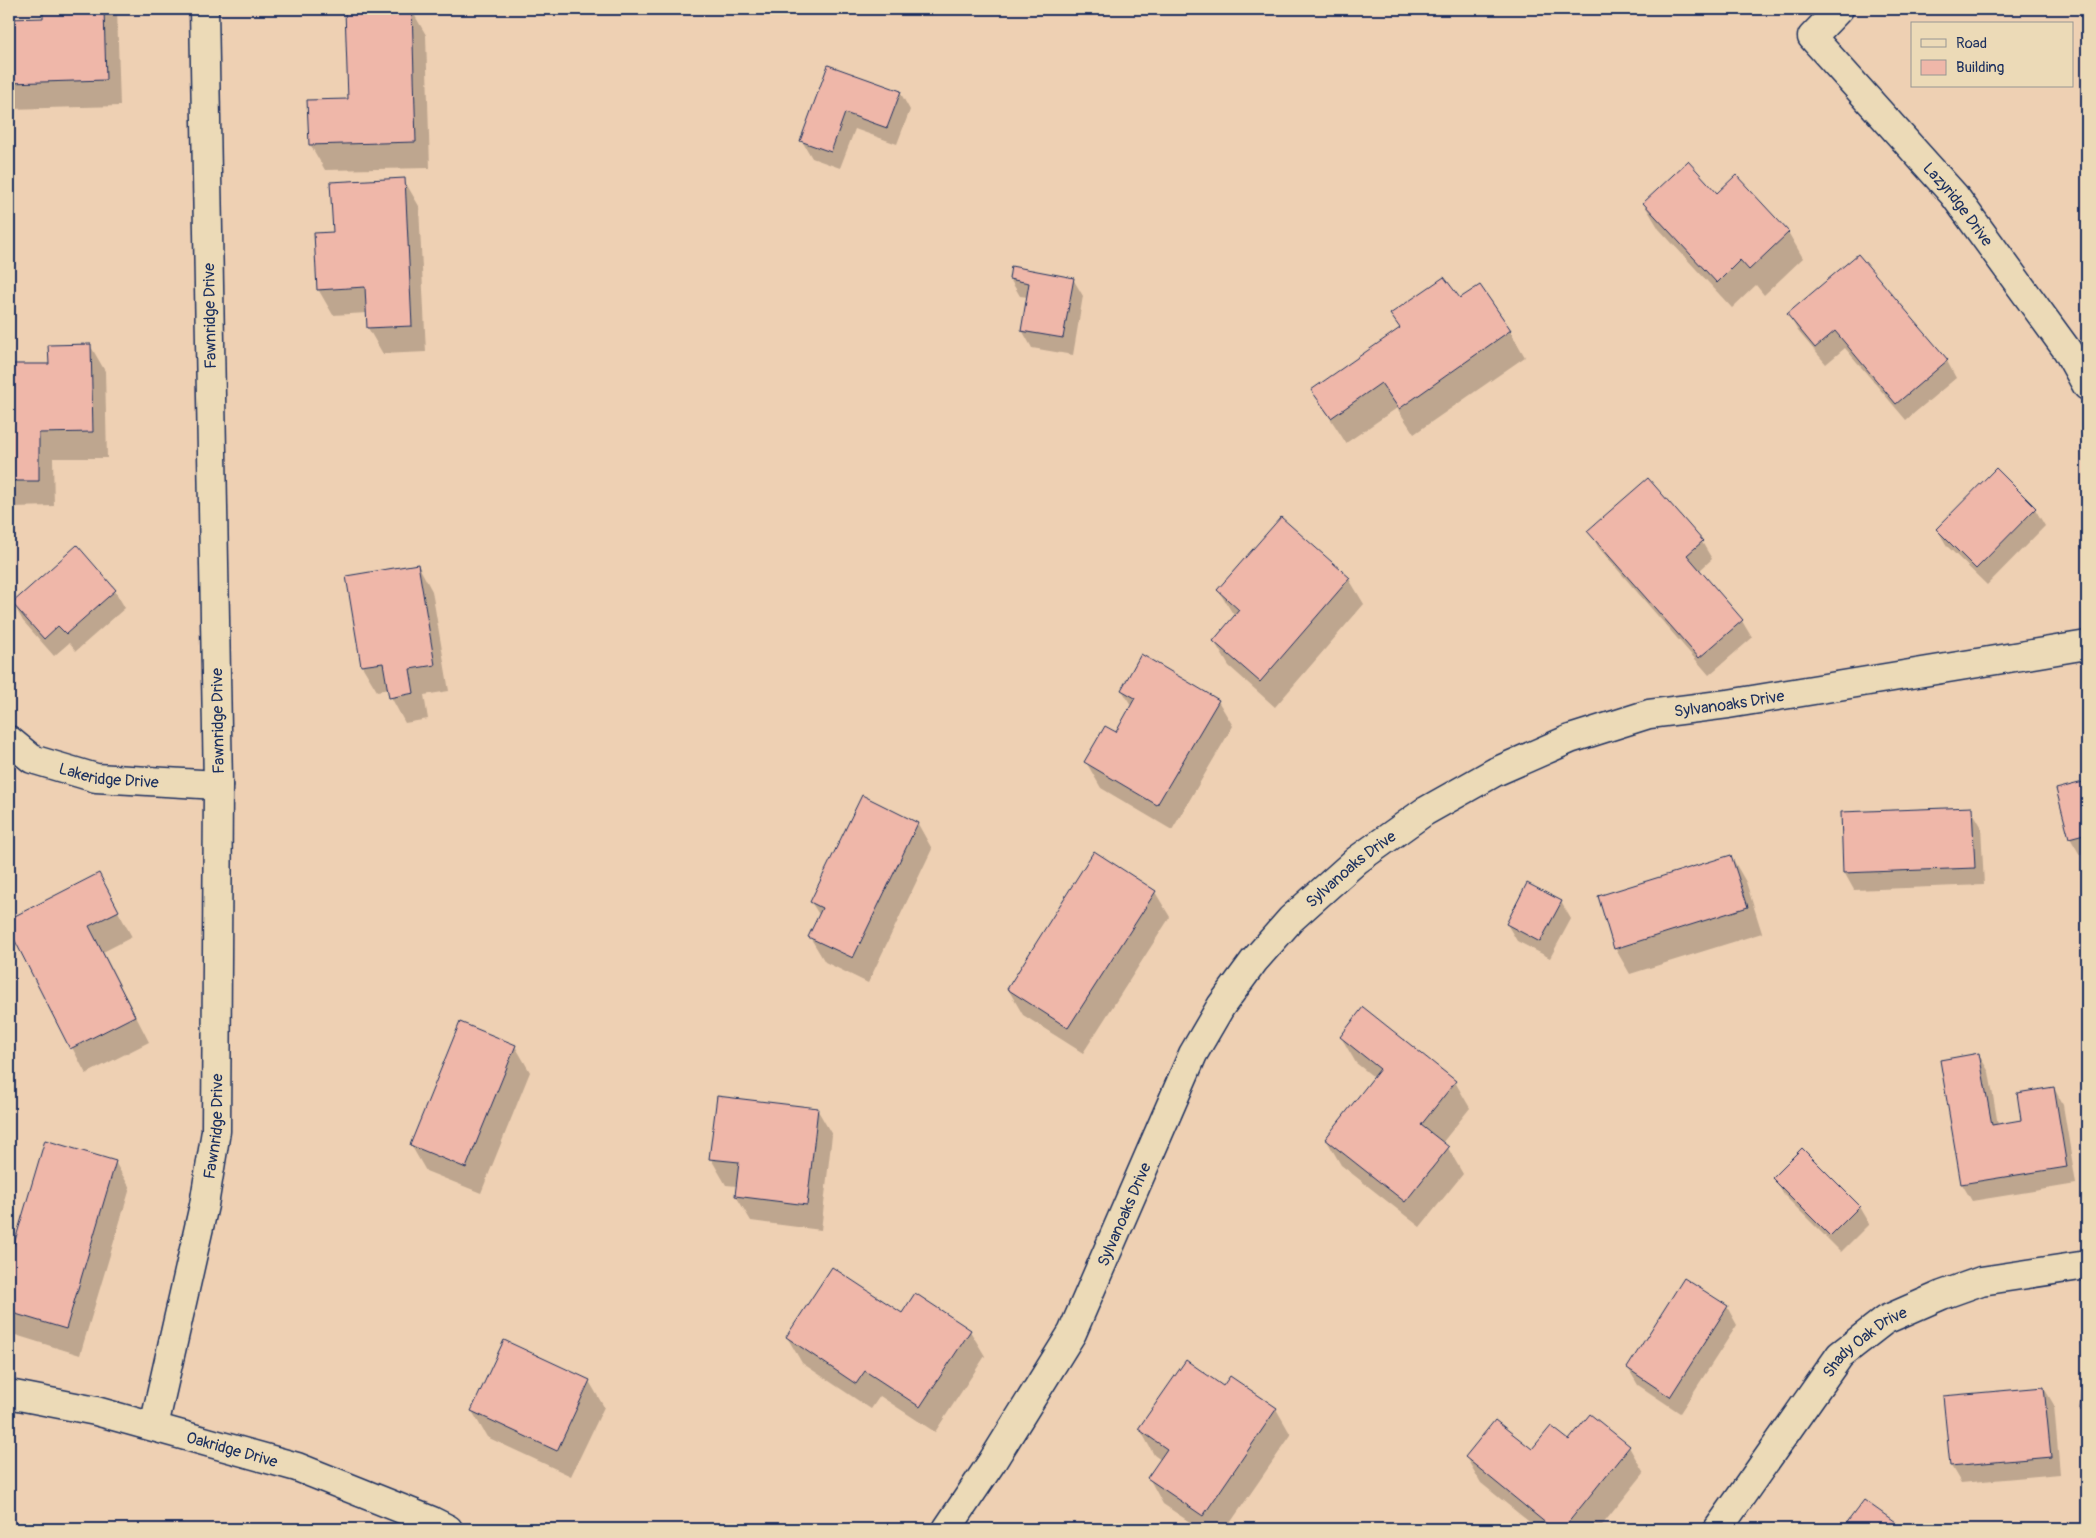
<svg xmlns="http://www.w3.org/2000/svg" width="2096" height="1538" font-family="Pangolin,sans-serif">
	<style>
		.shadow { fill: #0003 }
		.building { fill: #efb7a9; stroke: #1b2f5e }
		.lines { fill: none; stroke-linecap: round; stroke-linejoin: round }
		.street-casing { stroke: #1b2f5e; stroke-width: 31 }
		.street { stroke: #ecdab7; stroke-width: 28 }
		.labels { text-anchor: middle; stroke-width: 4.5; stroke-linejoin: round; paint-order: stroke }
		.street-label { font-size: 16px; fill: #1b2f5e; stroke: #ecdab7 }
	</style>
	<rect width="100%" height="100%" fill="#eed0b3"/>
	<filter id="ink" filterUnits="userSpaceOnUse"><feTurbulence type="fractalNoise" baseFrequency=".02" numOctaves="2"/><feDisplacementMap in="SourceGraphic" scale="10" xChannelSelector="R" yChannelSelector="G"/><feConvolveMatrix kernelMatrix="1 2 1 2 8 2 1 2 1" color-interpolation-filters="sRGB"/></filter>
	<g filter="url(#ink)">
		<path class="shadow" d="M44,9H117L120,106L9,109V20L45,19Z
			M411,9L426,35L430,168L325,170L310,144L349,101Z
			M828,66L900,92L910,110L897,144L855,129L840,168L812,158L802,141Z
			M404,180L419,206L426,352L383,354L368,328L367,313L333,315L318,289L334,234Z
			M1717,194L1788,232L1803,258L1764,295L1756,285L1732,308L1659,229L1644,204Z
			M1010,279H1073L1083,296L1073,355L1032,348L1022,330L1028,297L1020,296Z
			M1479,286L1510,331L1525,357L1414,434L1397,408L1346,443L1312,390L1401,329L1392,314L1459,300Z
			M1788,314L1947,361L1956,378L1906,420L1845,348L1826,364L1798,331Z
			M90,345L105,371L107,458H53L54,506L13,507L9,500V401H14L50,365Z
			M1648,479L1702,542L1712,559L1699,571L1742,621L1752,638L1709,675L1599,548L1589,531Z
			M2035,509L2045,526L1987,585L1947,546L1937,529Z
			M418,565L432,591L449,691L424,695L428,719L405,723L391,697L389,689L377,691L362,666Z
			M1349,579L1364,604L1275,707L1229,666L1214,641L1235,617L1218,590Z
			M115,591L125,608L76,651L69,643L54,656L23,621L13,603Z
			M1122,690L1218,701L1233,726L1172,830L1101,788L1086,762L1116,734L1132,707Z
			M2087,782V853L2080,855L2070,838L2058,790Z
			M1971,809L1981,826L1984,885L1854,890L1844,872Z
			M918,824L932,849L868,983L825,962L810,937L820,916L811,902Z
			M1731,856L1746,882L1762,933L1630,974L1615,948Z
			M98,875L132,937L103,952L149,1042L86,1074L9,927V921Z
			M1155,892L1170,917L1083,1053L1023,1015L1008,989Z
			M1561,902L1571,919L1550,958L1517,941L1507,924Z
			M1341,1037L1455,1082L1470,1108L1442,1143L1448,1148L1463,1174L1420,1227L1341,1165L1326,1139L1375,1078L1356,1063Z
			M515,1046L530,1072L481,1193L426,1171L411,1145Z
			M1979,1055L1989,1072L1998,1125L2023,1121L2054,1088L2063,1105L2076,1184L1972,1201L1962,1184L1941,1061Z
			M817,1109L832,1135L821,1230L751,1221L736,1196L737,1186L726,1185L711,1159Z
			M115,1162L130,1188L80,1355L9,1333V1254L12,1255Z
			M1774,1178L1859,1207L1869,1224L1841,1252L1784,1195Z
			M1684,1280L1727,1307L1737,1325L1680,1413L1638,1385L1628,1368Z
			M902,1314L970,1331L985,1356L935,1432L880,1396L871,1409L802,1363L787,1337Z
			M1230,1377L1276,1409L1291,1435L1226,1529H1200L1163,1504L1149,1478L1161,1460L1154,1455L1140,1429L1223,1387Z
			M589,1381L604,1407L571,1476L487,1437L472,1411Z
			M2083,1385L2087,1386V1419L2081,1409Z
			M2044,1388L2054,1405L2060,1474L1961,1483L1951,1466Z
			M1590,1415L1629,1447L1644,1473L1599,1529H1538L1481,1483L1466,1457L1532,1451L1569,1441Z
			M1864,1501L1903,1529H1844Z"/>
		<path class="building" d="M43,9H104L106,80L9,83V19L43,18Z
			M412,9L416,142L309,145L307,100L348,99L345,10Z
			M828,65L901,91L887,128L845,113L831,152L800,141Z
			M1688,161L1717,193L1736,175L1789,232L1749,270L1740,260L1717,283L1643,203Z
			M405,178L412,326L367,328L365,287L317,290L314,233L333,232L330,182Z
			M1858,254L1948,360L1896,404L1835,331L1815,348L1787,314Z
			M1011,266L1074,278L1063,338L1021,331L1029,283L1009,279Z
			M1444,277L1460,298L1480,285L1511,330L1399,409L1381,383L1331,418L1311,390L1400,328L1390,314Z
			M91,344L93,432L39,433V481H9V399H13V364H49L48,345Z
			M1996,468L2036,508L1976,569L1936,529Z
			M1648,478L1703,541L1687,555L1743,620L1699,658L1587,531Z
			M1281,517L1350,578L1260,682L1213,641L1239,610L1217,590Z
			M77,545L116,590L66,634L58,626L44,639L12,603Z
			M418,564L435,665L410,669L414,693L389,698L383,663L361,666L346,576Z
			M1141,654L1219,700L1157,805L1084,762L1105,726L1116,732L1135,698L1121,690Z
			M2087,781V847L2084,834L2069,838L2056,789Z
			M862,795L918,823L853,958L808,937L822,908L810,902Z
			M1972,807L1975,868L1843,873L1841,812Z
			M1094,851L1156,891L1068,1028L1007,989Z
			M1731,855L1748,907L1614,949L1598,896Z
			M99,873L119,911L89,926L135,1016L70,1049L9,929V919Z
			M1527,883L1562,901L1540,942L1506,924Z
			M1363,1007L1456,1081L1421,1125L1449,1147L1405,1202L1325,1139L1380,1069L1340,1037Z
			M460,1022L516,1045L466,1168L410,1145Z
			M1979,1053L1992,1125L2021,1120L2017,1093L2054,1087L2067,1167L1961,1184L1940,1060Z
			M717,1096L818,1108L807,1205L735,1196L739,1162L709,1159Z
			M45,1140L116,1161L66,1329L9,1312V1253L11,1254Z
			M1802,1148L1860,1206L1830,1236L1772,1178Z
			M832,1267L902,1313L915,1293L971,1330L920,1407L865,1371L856,1384L786,1337Z
			M1684,1278L1728,1306L1670,1397L1627,1368Z
			M504,1340L590,1380L557,1451L471,1411Z
			M1186,1360L1223,1386L1230,1376L1277,1408L1203,1516L1147,1478L1167,1449L1138,1429Z
			M2082,1384H2087V1410H2080Z
			M2044,1387L2051,1457L1950,1466L1943,1396Z
			M1590,1414L1630,1446L1563,1529H1553L1465,1457L1495,1420L1532,1449L1551,1426L1569,1440Z
			M1864,1500L1905,1529H1842Z"/>
		<g class="lines">
			<g class="street-casing">
				<g id="street">
					<path id="s1" d="M1839,9L1812,37L1954,195L2067,350L2087,386"/>
					<path id="s2" d="M9,740L32,759L96,778L218,785"/>
					<path id="s3" d="M9,1394L96,1411L297,1467L432,1521L448,1529"/>
					<path id="s4" d="M154,1426L204,1205L216,1131L218,785L204,9"/>
					<path id="s5" d="M947,1529L992,1462L1072,1333L1193,1054L1221,1006L1254,961L1291,919L1357,860L1424,812L1495,772L1570,739L1649,714L1728,704L2087,645"/>
					<path id="s6" d="M1718,1529L1840,1355L1885,1320L1942,1295L1981,1281L2087,1265"/>
				</g>
			</g>
			<use href="#street" class="street"/>
		</g>
	</g>
	<g class="labels">
		<g class="street-label">
			<text dy="6" stroke="none"><textPath href="#s1" startOffset="261">Lazyridge Drive</textPath></text>
			<text transform="translate(209 316) rotate(-91)" y="6">Fawnridge Drive</text>
			<text dy="6" stroke="none"><textPath href="#s5" startOffset="1202">Sylvanoaks Drive</textPath></text>
			<text transform="translate(217 721) rotate(-91)" y="6">Fawnridge Drive</text>
			<text dy="6" stroke="none"><textPath href="#s2" startOffset="109">Lakeridge Drive</textPath></text>
			<text dy="6" stroke="none"><textPath href="#s5" startOffset="782">Sylvanoaks Drive</textPath></text>
			<text dy="6" stroke="none"><textPath href="#s4" startOffset="306">Fawnridge Drive</textPath></text>
			<text dy="6" stroke="none"><textPath href="#s5" startOffset="362">Sylvanoaks Drive</textPath></text>
			<text dy="6" stroke="none"><textPath href="#s6" startOffset="240">Shady Oak Drive</textPath></text>
			<text dy="6" stroke="none"><textPath href="#s3" startOffset="230">Oakridge Drive</textPath></text>
		</g>
	</g>
	<rect width="2096" height="1538" fill="none" stroke="#ecdab7" stroke-width="30"/>
	<rect x="15" y="15" width="2066" height="1508" fill="none" stroke="#1b2f5e" stroke-width="2" filter="url(#ink)"/>
	<rect x="1911" y="22" width="162" height="65" fill="#ecdab7" stroke="#989693"/>
	<rect x="1921" y="39" width="25" height="8" fill="#ecdab7" stroke="#989693"/>
	<text x="1956" y="48" font-size="15" fill="#1b2f5e">Road</text>
	<rect x="1921" y="60" width="25" height="15" fill="#efb7a9" stroke="#989693"/>
	<text x="1956" y="72" font-size="15" fill="#1b2f5e">Building</text>
</svg>
